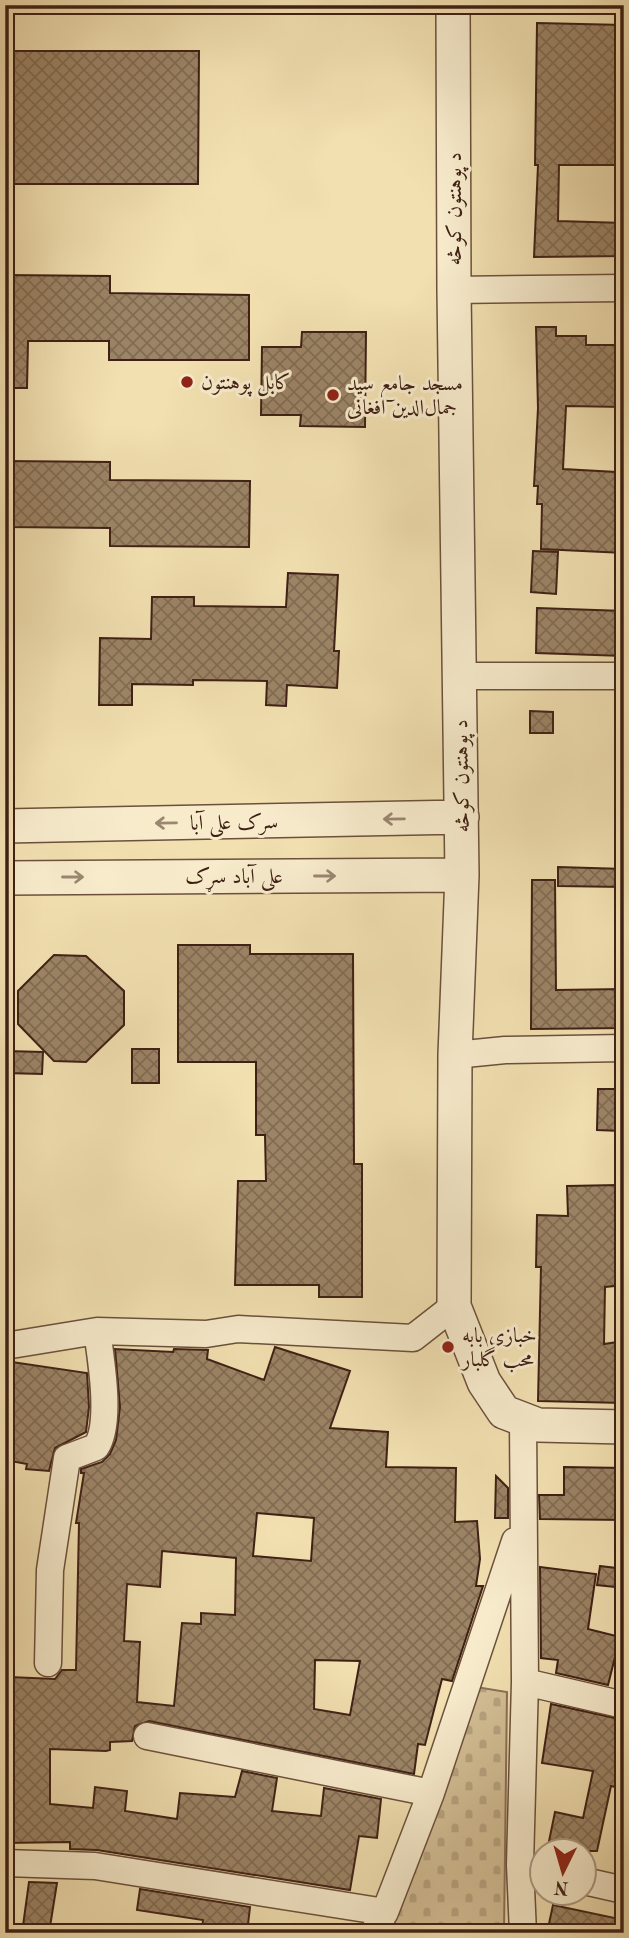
<svg xmlns="http://www.w3.org/2000/svg" width="629" height="1938" font-family="'Old Standard TT',Amiri,serif">
	<style>
		.cemetery { fill: url(#cemetery-stones); stroke: #8a7056; stroke-width: 2 }
		.building { fill: url(#building-cross-hatch); stroke: #3f2015; stroke-width: 2; fill-rule: evenodd }
		.lines { fill: none; stroke-linecap: round; stroke-linejoin: round }
		.minor-casing { stroke: #6c503c; stroke-width: 29 }
		.tertiary-casing { stroke: #6c503c; stroke-width: 36 }
		.minor { stroke: #f7ebcc; stroke-width: 26 }
		.tertiary { stroke: #f7ebcc; stroke-width: 33 }
		.oneway { stroke: #9b8670 }
		.poi-dot { fill: #8f2418; stroke: #f7ebcc; stroke-width: 2.5 }
		.labels { text-anchor: middle; stroke-width: 6; stroke-linejoin: round; paint-order: stroke }
		.street-label { font-size: 21px; fill: #3f2015; stroke: #f7ebcc }
		.poi-label { font-size: 21px; fill: #3f2015; stroke: #f7ebcc; text-anchor: start }
	</style>
	<defs>
		<pattern id="cemetery-stones" width="16" height="16" patternUnits="userSpaceOnUse" patternTransform="scale(1.75)"><rect width="16" height="16" fill="#d4bf96"/><path d="M2 7V4a2 2 0 0 1 4 0v3zM10 15v-3a2 2 0 0 1 4 0v3z" fill="#b7a480"/></pattern>
		<pattern id="building-cross-hatch" width="8" height="8" patternUnits="userSpaceOnUse" patternTransform="scale(1.75)"><rect width="8" height="8" fill="#9c8466"/><path d="M0 0l8 8M0 8l8-8" fill="none" stroke="#816c53"/></pattern>
	</defs>
	<rect width="100%" height="100%" fill="#f2e0b1"/>
	<filter id="stains"><feTurbulence type="fractalNoise" baseFrequency=".00286" numOctaves="4"/><feColorMatrix values="0 0 0 0 .2 0 0 0 0 .09 0 0 0 0 .02 0 0 0 .5 -.17"/></filter>
	<radialGradient id="worn" r=".72"><stop offset=".6" stop-color="#630" stop-opacity="0"/><stop offset="1" stop-color="#630" stop-opacity=".3"/></radialGradient>
	<path class="cemetery" d="M470,1686L507,1692L504,1933H381Z"/>
	<path class="building" d="M537,23L624,25V165H559L558,221L624,223V256L534,257L538,165H535Z
		M5,51H199L198,184H5Z
		M5,275L110,276V293L249,295V360H109V341H28L27,388H5Z
		M536,327H556V336H586V345H624V407L566,406L563,469L616,472L615,492L624,493V553L541,549L542,504H537L538,486H534L538,408Z
		M302,332H366L365,427L300,426L301,415H261L262,347H301Z
		M5,461L110,462V480L250,481L249,547L110,546V528L5,527Z
		M533,551L558,552L556,594L531,592Z
		M288,573L338,575L334,651H339L337,688L287,685L286,706L266,705L267,681L193,680V685L132,684V705H99L100,638L151,639L152,597H194V606L286,607Z
		M537,608L624,611V656L536,653Z
		M530,711L553,712V733H530Z
		M558,867L624,869V887L558,886Z
		M532,880H555L556,990L624,989V1028L531,1029Z
		M178,945H250V954H353L354,1164H362V1297H319V1285H235L238,1181H266L265,1135H256V1062H178Z
		M54,955L86,956L124,991V1025L86,1062L54,1061L18,1024V991Z
		M132,1049H159V1083H132Z
		M5,1051L43,1052L42,1074L5,1073Z
		M598,1089H624L621,1131L597,1130Z
		M618,1185L619,1217L624,1216V1285L605,1287L604,1344L624,1341V1403L538,1401L541,1267H536L537,1215L568,1216L567,1186Z
		M275,1347L350,1371L330,1428L388,1432L386,1467L456,1468L455,1522L477,1521L480,1559L476,1586H483L452,1681L442,1679L425,1745L418,1744L414,1774L149,1721L135,1726L132,1741L110,1742V1750L106,1751L50,1749V1804L93,1808L95,1787L127,1791L125,1811L177,1819L180,1793L235,1797L242,1771L277,1778L272,1811L321,1816L324,1788L381,1799L377,1838L359,1836L350,1890L97,1850L70,1849V1842L5,1843V1704L10,1677L55,1679L62,1670H76L79,1523H76L84,1473H81V1469L102,1462L110,1454L116,1440L120,1407L115,1349L173,1352L174,1349L208,1350L207,1359L264,1380ZM257,1513L314,1518L311,1561L253,1556ZM162,1551L236,1558L235,1615L201,1613V1624L182,1623L174,1706L137,1702L140,1642L124,1641L127,1584L160,1587ZM315,1660L360,1661L350,1715L314,1709Z
		M5,1361L87,1373L89,1407L86,1432L55,1448L49,1471L26,1469L27,1464L5,1460Z
		M564,1467L624,1468V1520L540,1519L539,1495H564Z
		M496,1476L508,1488V1518H495Z
		M600,1566L624,1569V1588L597,1585Z
		M540,1567L596,1574L588,1629L620,1637L608,1685L556,1673L558,1660L541,1658Z
		M551,1704L624,1720V1789L611,1786L597,1851H547L555,1812L583,1818L593,1771L542,1763Z
		M29,1882L57,1883L49,1933H22Z
		M140,1889L250,1907L247,1933H202L203,1920L137,1910Z
		M553,1905L624,1920V1933H547Z"/>
	<g class="lines">
		<g class="minor-casing">
			<path id="minor" d="M454,290L624,288
				M460,676H624
				M455,1055L505,1050L624,1048
				M5,1346L97,1331L206,1334L238,1329L413,1338L454,1306
				M48,1663L50,1570L67,1458L96,1447C112,1424 101,1359 97,1331
				M525,1682L624,1705
				M147,1736L431,1793
				M5,1863L95,1866L385,1912
				M584,1881L624,1890
				M373,1933L385,1912L431,1793L515,1541
				M523,1933L520,1865L525,1682L523,1421"/>
		</g>
		<g class="tertiary-casing">
			<path id="tertiary" d="M453,5L454,290L462,875L455,1055L454,1306L484,1382L504,1412L538,1425L624,1427
				M5,826L462,817
				M5,878L462,875"/>
		</g>
		<use href="#minor" class="minor"/>
		<use href="#tertiary" class="tertiary"/>
	</g>
	<defs><path id="oneway-shaft" d="M-6 0H5M1.5-3L5.5 0L1.5 3" fill="none" stroke-width="1.6" stroke-linecap="round" stroke-linejoin="round" transform="scale(1.75)"/></defs>
	<g class="oneway">
		<use href="#oneway-shaft" transform="translate(394 819) rotate(179)"/>
		<use href="#oneway-shaft" transform="translate(166 823) rotate(179)"/>
		<use href="#oneway-shaft" transform="translate(325 876)"/>
		<use href="#oneway-shaft" transform="translate(73 877)"/>
	</g>
	<g class="poi-dot">
		<circle cx="187" cy="382" r="7"/>
		<circle cx="333" cy="395" r="7"/>
		<circle cx="448" cy="1347" r="7"/>
	</g>
	<g class="labels">
		<g class="street-label">
			<text transform="translate(454 209) rotate(-90)" y="7">د پوهنتون کوڅه</text>
			<text transform="translate(461 776) rotate(-91)" y="7">د پوهنتون کوڅه</text>
			<text transform="translate(234 822) rotate(-1)" y="7">سرک علی آبا</text>
			<text x="234" y="883">علی آباد سړک</text>
		</g>
		<g class="poi-label">
			<text x="201" y="389">کابل پوهنتون</text>
			<text x="347" y="390">مسجد جامع سید<tspan x="347" dy="24">جمال‌الدین افغانی</tspan></text>
			<text x="462" y="1342">خبازی بابه<tspan x="462" dy="24">محب گلبار</tspan></text>
		</g>
	</g>
	<rect width="629" height="1938" fill="none" stroke="#f2e0b1" stroke-width="28"/>
	<rect x="7" y="7" width="615" height="1924" fill="none" stroke="#3f2015" stroke-width="3.5"/>
	<rect x="14" y="14" width="601" height="1910" fill="none" stroke="#3f2015" stroke-width="2"/>
	<g transform="translate(563 1872) rotate(185)"><circle r="33" fill="#f7ebcc" stroke="#ad9a83" stroke-width="2"/>
	<path d="M0-5L12 26L0 18L-12 26Z" fill="#8f2418"/>
	<text y="-10" font-size="19" font-weight="bold" text-anchor="middle" fill="#3f2015">N</text>
	</g>
	<rect width="100%" height="100%" filter="url(#stains)"/>
	<rect width="100%" height="100%" fill="url(#worn)"/>
</svg>
